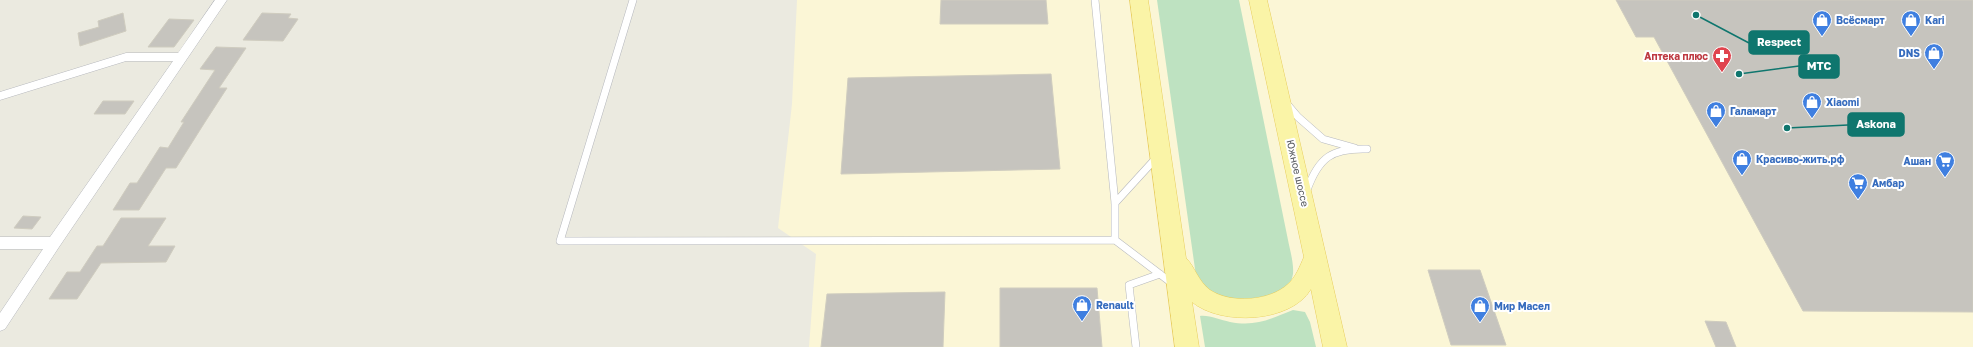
<svg xmlns="http://www.w3.org/2000/svg" width="1973" height="347" font-family="'Golos Text',sans-serif">
	<style>
		.commercial { fill: #fbf6d6 }
		.green { fill: #bee2c1 }
		.building { fill: #c6c4be; stroke: #cfccbf }
		.lines { fill: none; stroke-linecap: round; stroke-linejoin: round }
		.service-casing { stroke: #b6b8bd; stroke-width: 8 }
		.minor-casing { stroke: #b6b8bd; stroke-width: 1 }
		.primary-casing { stroke: #e8cd5c; stroke-width: 1 }
		.service { stroke: #fff; stroke-width: 7 }
		.minor { fill: #fff; fill-rule: evenodd }
		.primary { fill: #faf4a7; fill-rule: evenodd }
		.labels { text-anchor: middle; stroke-width: 4; stroke-linejoin: round; paint-order: stroke }
		.shop-label { font-size: 10px; font-weight: bold; fill: #366cbe; stroke: #fff; text-anchor: start }
		.health-label { font-size: 10px; font-weight: bold; fill: #be3a42; stroke: #fff; text-anchor: end }
		.street-label { font-size: 10px; fill: #595c61; stroke: #fff }
		.leader { fill: none; stroke: #0f766e; stroke-width: 1.5 }
		.callout-dot { fill: #0f766e; stroke: #fff; stroke-width: 1.5 }
		.callout { fill: #0f766e; stroke: #0f766e; stroke-width: 1.5 }
		.callout-label { font-size: 11px; text-anchor: middle; font-weight: bold; fill: #fff }
	</style>
	<rect width="100%" height="100%" fill="#ebeae0"/>
	<path class="commercial" d="M797,0H1973V347H809L816,254L778,228L792,104Z"/>
	<path class="green" d="M1157,0H1239L1288,240C1290,250 1294,264 1293,274C1289,302 1253,300 1231,304L1197,283Z
		M1293,310L1305,312L1310,322L1316,347H1205L1200,316C1210,315 1220,320 1230,322C1256,327 1270,319 1293,310Z"/>
	<path class="building" d="M941,0H1046L1048,24H940Z
		M1616,0H1973V312L1803,311L1654,37H1636Z
		M123,13L126,31L80,46L78,33L99,27L98,21Z
		M262,13L291,14L288,18L298,19L283,41L243,40Z
		M169,19L194,20L174,47H148Z
		M216,47L246,48L219,88H227L205,122L176,168H166L139,210H113L130,183H137L160,147L168,148L184,122H181L215,70L200,69Z
		M1051,74L1060,169L841,174L848,78Z
		M103,101H134L125,114H94Z
		M23,216L41,217L32,229L14,228Z
		M121,218H166L148,246H175L166,262L101,263L77,299H49L67,272H80L97,246H103Z
		M1428,270H1480L1506,345H1451Z
		M1000,288H1097L1102,347H1000Z
		M945,292L943,347H821L827,294Z
		M1705,321L1726,322L1736,347H1716Z"/>
	<g class="lines">
		<g class="service-casing">
			<path id="service" d="M633,0L560,241L1115,240L1173,284
				M1095,0L1115,203V240
				M1287,104L1298,117L1323,139L1355,148
				M1307,190C1319,157 1332,148 1367,149
				M1115,203L1157,157
				M1136,347L1129,285L1160,274"/>
		</g>
		<g class="minor-casing">
			<path id="minor" d="M215,0H227L59,247L5,329L0,331V313L43,249H0V237H50L173,61H126L0,100V92L126,53H178Z"/>
		</g>
		<g class="primary-casing">
			<path id="primary" d="M1130,0H1148L1186,258C1195,267 1198,281 1210,290C1231,304 1270,301 1288,284C1296,277 1300,266 1304,257L1249,0H1267L1347,347H1323L1311,289C1291,323 1221,326 1192,302L1199,347H1175Z"/>
		</g>
		<use href="#service" class="service"/>
		<use href="#minor" class="minor"/>
		<use href="#primary" class="primary"/>
	</g>
	<defs>
		<g id="shop-pin" transform="scale(1)"><path d="M0 17L-7.5 6A9.5 9.5 0 1 1 7.5 6Z" fill="#3f7fe0" stroke="#fff"/><path d="M-5-2.5h2.3a2.7 3.5 0 0 1 5.4 0H5L5.5 6h-11ZM-1.5-2.5h3a1.5 2.3 0 0 0-3 0Z" fill="#fff"/></g>
		<g id="pharmacy-pin" transform="scale(1)"><path d="M0 17L-7.5 6A9.5 9.5 0 1 1 7.5 6Z" fill="#e0444e" stroke="#fff"/><path d="M-2-6h4v4h4v4h-4v4h-4v-4h-4v-4h4Z" fill="#fff"/></g>
		<g id="supermarket-pin" transform="scale(1)"><path d="M0 17L-7.5 6A9.5 9.5 0 1 1 7.5 6Z" fill="#3f7fe0" stroke="#fff"/><path d="M-6-5.5h2.5l.6 2H6L4.5 2H-2.5L-4.4-4H-6ZM-1.5 3.2a1.3 1.3 0 1 0 .1 0ZM3 3.2a1.3 1.3 0 1 0 .1 0Z" fill="#fff"/></g>
	</defs>
	<g fill-rule="evenodd">
		<use href="#shop-pin" x="1822" y="20"/>
		<use href="#shop-pin" x="1911" y="20"/>
		<use href="#shop-pin" x="1934" y="53"/>
		<use href="#pharmacy-pin" x="1722" y="56"/>
		<use href="#shop-pin" x="1812" y="102"/>
		<use href="#shop-pin" x="1716" y="111"/>
		<use href="#shop-pin" x="1742" y="159"/>
		<use href="#supermarket-pin" x="1945" y="161"/>
		<use href="#supermarket-pin" x="1858" y="183"/>
		<use href="#shop-pin" x="1082" y="305"/>
		<use href="#shop-pin" x="1480" y="306"/>
	</g>
	<g class="labels">
		<g class="shop-label">
			<text x="1836" y="24">Всёсмарт</text>
			<text x="1925" y="24">Kari</text>
			<text x="1920" y="57" text-anchor="end">DNS</text>
			<text x="1826" y="106">Xiaomi</text>
			<text x="1730" y="115">Галамарт</text>
			<text x="1756" y="163">Красиво-жить.рф</text>
			<text x="1931" y="165" text-anchor="end">Ашан</text>
			<text x="1872" y="187">Амбар</text>
			<text x="1096" y="309">Renault</text>
			<text x="1494" y="310">Мир Масел</text>
		</g>
		<g class="health-label">
			<text x="1708" y="60">Аптека плюс</text>
		</g>
		<g class="street-label">
			<text transform="translate(1298 173) rotate(77)" y="4">Южное шоссе</text>
		</g>
	</g>
	<path class="leader" d="M1696 15L1749 43M1739 74L1799 66M1787 128L1848 125"/>
	<g class="callout-dot">
		<circle cx="1696" cy="15" r="4"/>
		<circle cx="1739" cy="74" r="4"/>
		<circle cx="1787" cy="128" r="4"/>
	</g>
	<g class="callout">
		<rect x="1749" y="31" width="60" height="23" rx="4"/>
		<rect x="1799" y="55" width="40" height="23" rx="4"/>
		<rect x="1848" y="113" width="56" height="23" rx="4"/>
	</g>
	<g class="callout-label">
		<text x="1779" y="46">Respect</text>
		<text x="1819" y="70">МТС</text>
		<text x="1876" y="128">Askona</text>
	</g>
</svg>
